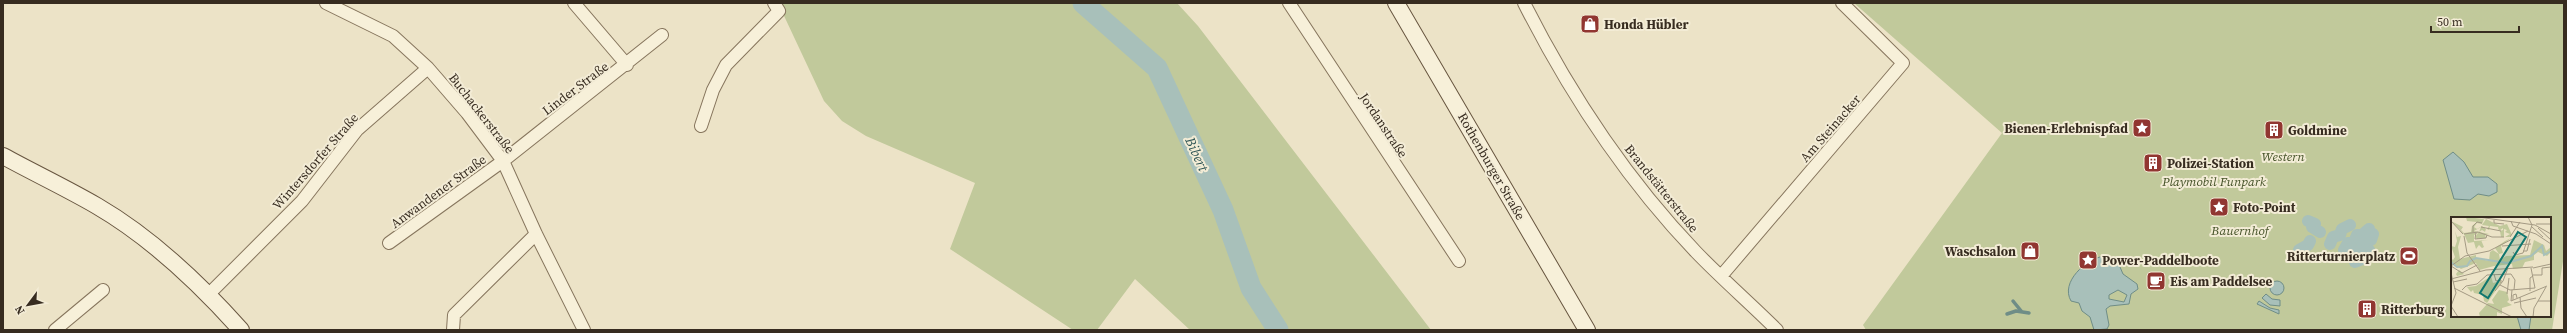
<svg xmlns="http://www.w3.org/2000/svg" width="2567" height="333" font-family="'Source Serif 4',serif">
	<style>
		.green { fill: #c1c99b; fill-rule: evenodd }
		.water { fill: #a8c0ba; stroke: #6f8d87; fill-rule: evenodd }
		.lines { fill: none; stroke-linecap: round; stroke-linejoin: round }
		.stream { stroke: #6f8d87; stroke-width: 3.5 }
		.canal { stroke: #a8c0ba; stroke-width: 12 }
		.river { stroke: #a8c0ba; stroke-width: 21 }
		.street-casing { stroke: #86755d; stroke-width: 14 }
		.secondary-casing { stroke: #685640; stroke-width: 18 }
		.street { stroke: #f7f0d9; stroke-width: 12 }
		.secondary { stroke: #f7f0d9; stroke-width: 16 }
		.labels { text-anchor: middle; stroke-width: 4; stroke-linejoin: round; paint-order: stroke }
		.poi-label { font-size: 13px; font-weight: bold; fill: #372c20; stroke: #f3ecd6; text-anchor: start }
		.street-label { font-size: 13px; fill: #372c20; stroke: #f3ecd6 }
		.park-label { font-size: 13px; font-style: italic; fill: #455228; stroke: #f3ecd6 }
		.water-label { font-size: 14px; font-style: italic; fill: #305656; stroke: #f3ecd6 }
		.inset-river { fill: none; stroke: #a8c0ba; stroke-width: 2 }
		.inset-road { fill: none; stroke: #a49a84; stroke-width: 1 }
		.view { fill: #0f766e; fill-opacity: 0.15; stroke: #0f766e; stroke-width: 2 }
		.inset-edge { fill: none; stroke: #372c20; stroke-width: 2 }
	</style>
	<rect width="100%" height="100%" fill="#ece3c7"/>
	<path class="green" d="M778,3H1177L1198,26L1431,330H1190L1135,279L1097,330H1073L950,249L975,183L866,136L842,121L824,101Z
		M1854,3H2564V255L2552,330H1866L1863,325L2002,133ZM2452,218H2550V316H2452Z"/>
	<path class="water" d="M2453,152L2464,162L2473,177H2488L2497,184V192L2489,196L2478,194L2470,200L2454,199L2443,160Z
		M2104,256L2117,260L2123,274L2137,284L2138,289L2131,294L2129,304L2110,306L2106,309L2109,325L2107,329L2094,330L2090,317L2082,311L2079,303L2071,301C2060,282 2086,259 2104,256ZM2118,290L2127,295L2124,302L2109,299V295Z
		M2270 288a7 7 0 1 1 14 0a7 7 0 1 1-14 0Z
		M2266,294L2272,299L2280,300V306L2270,305L2262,298Z
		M2259,301L2270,308L2279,310V314L2257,304Z
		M2517,316H2531L2529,330H2521Z"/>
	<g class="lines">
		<path class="stream" d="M2013,301L2022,312
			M2007,314L2016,311L2029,313"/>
		<path class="canal" d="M2308,221L2315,224L2312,227L2320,232
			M2330,244L2333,237L2340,235L2342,229L2350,225
			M2299,250L2308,245L2310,241
			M2344,250L2348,243L2354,242L2357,235H2362L2369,229
			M2345,257L2352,256L2354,249L2361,248L2364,242L2371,240L2373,234
			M2355,262L2365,258V252L2369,250"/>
		<path class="river" d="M1083,3L1157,68L1223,210L1251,288L1278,330"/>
		<g class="street-casing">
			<path id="street" d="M326,3L393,36L428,68L467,113L503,161L536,234L584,330
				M574,3L627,65
				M1289,3L1459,261
				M1524,3C1569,92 1627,180 1696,252C1722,279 1751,304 1777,330
				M701,126L713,90L726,65L779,11L774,3
				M389,243L503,161L662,35
				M1722,275L1903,63L1842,3
				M209,294L302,201L357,130L428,68
				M55,330L103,290
				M453,330L454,315L536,234"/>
		</g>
		<g class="secondary-casing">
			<path id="secondary" d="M1396,3L1587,330
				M3,156C34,173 66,188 97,206C152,238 199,283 241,330"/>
		</g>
		<use href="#street" class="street"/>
		<use href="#secondary" class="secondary"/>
	</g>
	<defs>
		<g id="shop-square" transform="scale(1)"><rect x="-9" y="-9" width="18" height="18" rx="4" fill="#913631" stroke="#f3ecd6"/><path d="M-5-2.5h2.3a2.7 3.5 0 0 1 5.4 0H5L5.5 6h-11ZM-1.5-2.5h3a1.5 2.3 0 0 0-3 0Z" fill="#fff"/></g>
		<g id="sight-square" transform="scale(1)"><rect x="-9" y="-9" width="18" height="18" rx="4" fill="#913631" stroke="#f3ecd6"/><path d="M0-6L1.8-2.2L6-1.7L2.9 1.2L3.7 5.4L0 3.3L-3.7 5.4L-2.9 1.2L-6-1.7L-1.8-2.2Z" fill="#fff"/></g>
		<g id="building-square" transform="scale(1)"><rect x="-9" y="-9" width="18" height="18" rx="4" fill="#913631" stroke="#f3ecd6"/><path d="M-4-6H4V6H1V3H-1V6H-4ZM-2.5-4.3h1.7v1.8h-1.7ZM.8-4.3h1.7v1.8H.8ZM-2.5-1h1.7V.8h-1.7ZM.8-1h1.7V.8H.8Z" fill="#fff"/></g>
		<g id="stadium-square" transform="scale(1)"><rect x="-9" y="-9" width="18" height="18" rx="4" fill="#913631" stroke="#f3ecd6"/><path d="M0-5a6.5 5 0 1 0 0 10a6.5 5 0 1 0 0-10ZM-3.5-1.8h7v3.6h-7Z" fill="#fff"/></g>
		<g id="cafe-square" transform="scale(1)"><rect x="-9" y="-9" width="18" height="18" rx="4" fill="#913631" stroke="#f3ecd6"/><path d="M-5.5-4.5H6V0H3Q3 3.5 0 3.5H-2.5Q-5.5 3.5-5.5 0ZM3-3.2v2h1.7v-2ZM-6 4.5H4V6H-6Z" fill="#fff"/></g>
	</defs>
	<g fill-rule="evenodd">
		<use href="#shop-square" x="1590" y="24"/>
		<use href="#sight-square" x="2142" y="128"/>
		<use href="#building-square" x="2274" y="130"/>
		<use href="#building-square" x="2153" y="163"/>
		<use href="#sight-square" x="2219" y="207"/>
		<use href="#shop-square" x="2030" y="251"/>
		<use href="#stadium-square" x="2409" y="256"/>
		<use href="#sight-square" x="2088" y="260"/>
		<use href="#cafe-square" x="2156" y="281"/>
		<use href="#building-square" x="2367" y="309"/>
	</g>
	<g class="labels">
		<g class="poi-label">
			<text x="1604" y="29">Honda Hübler</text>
			<text x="2128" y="133" text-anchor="end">Bienen-Erlebnispfad</text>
			<text x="2288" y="135">Goldmine</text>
			<text x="2167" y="168">Polizei-Station</text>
			<text x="2233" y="212">Foto-Point</text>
			<text x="2016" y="256" text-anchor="end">Waschsalon</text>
			<text x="2395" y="261" text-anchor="end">Ritterturnierplatz</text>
			<text x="2102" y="265">Power-Paddelboote</text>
			<text x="2170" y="286">Eis am Paddelsee</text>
			<text x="2381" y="314">Ritterburg</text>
		</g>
		<g class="street-label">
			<text transform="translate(575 88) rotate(-37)" y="5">Linder Straße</text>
			<text transform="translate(482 113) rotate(52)" y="5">Buchackerstraße</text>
			<text transform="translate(1384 125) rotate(56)" y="5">Jordanstraße</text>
			<text transform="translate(1830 128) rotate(-49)" y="5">Am Steinacker</text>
			<text transform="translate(315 161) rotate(-49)" y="5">Wintersdorfer Straße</text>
			<text transform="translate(1492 166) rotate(60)" y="5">Rothenburger Straße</text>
			<text transform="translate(1662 188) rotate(51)" y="5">Brandstätterstraße</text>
			<text transform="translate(438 191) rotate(-36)" y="5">Anwandener Straße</text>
		</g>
		<g class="park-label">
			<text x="2283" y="161">Western</text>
			<text x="2214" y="186">Playmobil Funpark</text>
			<text x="2240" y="235">Bauernhof</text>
		</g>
		<g class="water-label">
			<text transform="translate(1197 154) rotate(65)" y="5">Bibert</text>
		</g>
	</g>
	<g transform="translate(2451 217)">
		<rect width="100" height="100" fill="#ece3c7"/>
		<path d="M15,0L33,2L31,7L26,6L23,10L26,12L31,9L35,12L34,15L31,13L28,15L30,10L23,14L38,17L34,18L35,21L26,22L24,20L27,16L23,18V24L37,23H30L33,30L31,31L28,28L25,32L23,25L17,26L13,17L0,4L12,10L10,13L13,16L20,15L21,9L26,5L16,4ZM35,2L49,9L56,7L61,18L58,20H54L59,17L54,15L56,13L53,12V20H50L49,14L52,13V11L48,14L47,10L39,9L38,13L36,12L38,9L31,8ZM4,14L6,20L10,19L7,30L9,42L25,38V41L38,44L39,35L42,33L48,37L44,31L54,24L60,21L50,29L52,36L48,37L49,43L55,39L79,38L83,23L93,28L95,34L100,30V35L96,39L87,35L83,38V43L74,45L71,51L62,52L61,47L43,49L6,59L5,57L8,53L13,57L28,53L25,46L10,52L0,45V41L2,43L4,40L0,29L4,30L6,24ZM40,59L42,66L50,64V66L36,86L33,84L32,78L23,76L22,73L20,75L16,70L25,69ZM48,73L56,75L58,83L56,85L61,88L51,91V97L46,95V100H29L28,96L37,86L43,87L41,83Z" fill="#c1c99b"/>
		<path class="inset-river" d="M0,45L6,50L16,49L19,44L25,41L56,46L80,39L91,29L93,38L100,34"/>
		<path class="inset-road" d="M27,0L84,8M43,3V6L53,7M0,4L12,17M60,4L62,9L85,17L100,27M85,7H100M84,8L100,17M30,10L50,14M81,10L92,20M87,11L100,23M22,15V9L26,5L31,6M25,15L24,22L35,21L36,18M13,17L27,15L41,20H53M13,19L16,36L29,54M59,20L69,5M51,29L80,27M72,34H76L79,22M62,35L64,38L72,36L81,8L77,0M0,49L14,39L38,34L77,14M0,49L11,56L26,48M80,51L84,71M82,51L100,47M0,56L5,76L0,89L7,100M43,57L45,64L50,63V66M60,57L64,63L63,73M82,58H91V51L100,50M0,62L35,53L82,50M2,65L16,62M49,68L59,73L84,71M3,71L61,100M11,73L15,69L26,67L36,58L60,57M61,73L60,84L96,69M44,74L52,64L57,51M79,74V61L82,59M56,77L58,61M69,80L70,91L76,100M62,83V78L65,77L66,81M87,84H100M63,86L85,81M82,100L83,91L95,70"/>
		<path class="view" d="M67,15L75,20L37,81L29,76Z"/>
		<rect width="100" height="100" class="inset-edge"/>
	</g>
	<rect width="2567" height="333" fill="none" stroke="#372c20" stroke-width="8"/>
	<g transform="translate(28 305) rotate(238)" stroke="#f3ecd6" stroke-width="3" paint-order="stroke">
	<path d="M0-3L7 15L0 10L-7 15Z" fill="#372c20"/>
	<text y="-6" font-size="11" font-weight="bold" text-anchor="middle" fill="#372c20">N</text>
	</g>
	<path d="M2431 26v6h88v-6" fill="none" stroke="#372c20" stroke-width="2"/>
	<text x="2437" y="26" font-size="12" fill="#372c20" stroke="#f3ecd6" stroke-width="3" paint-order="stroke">50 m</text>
</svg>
